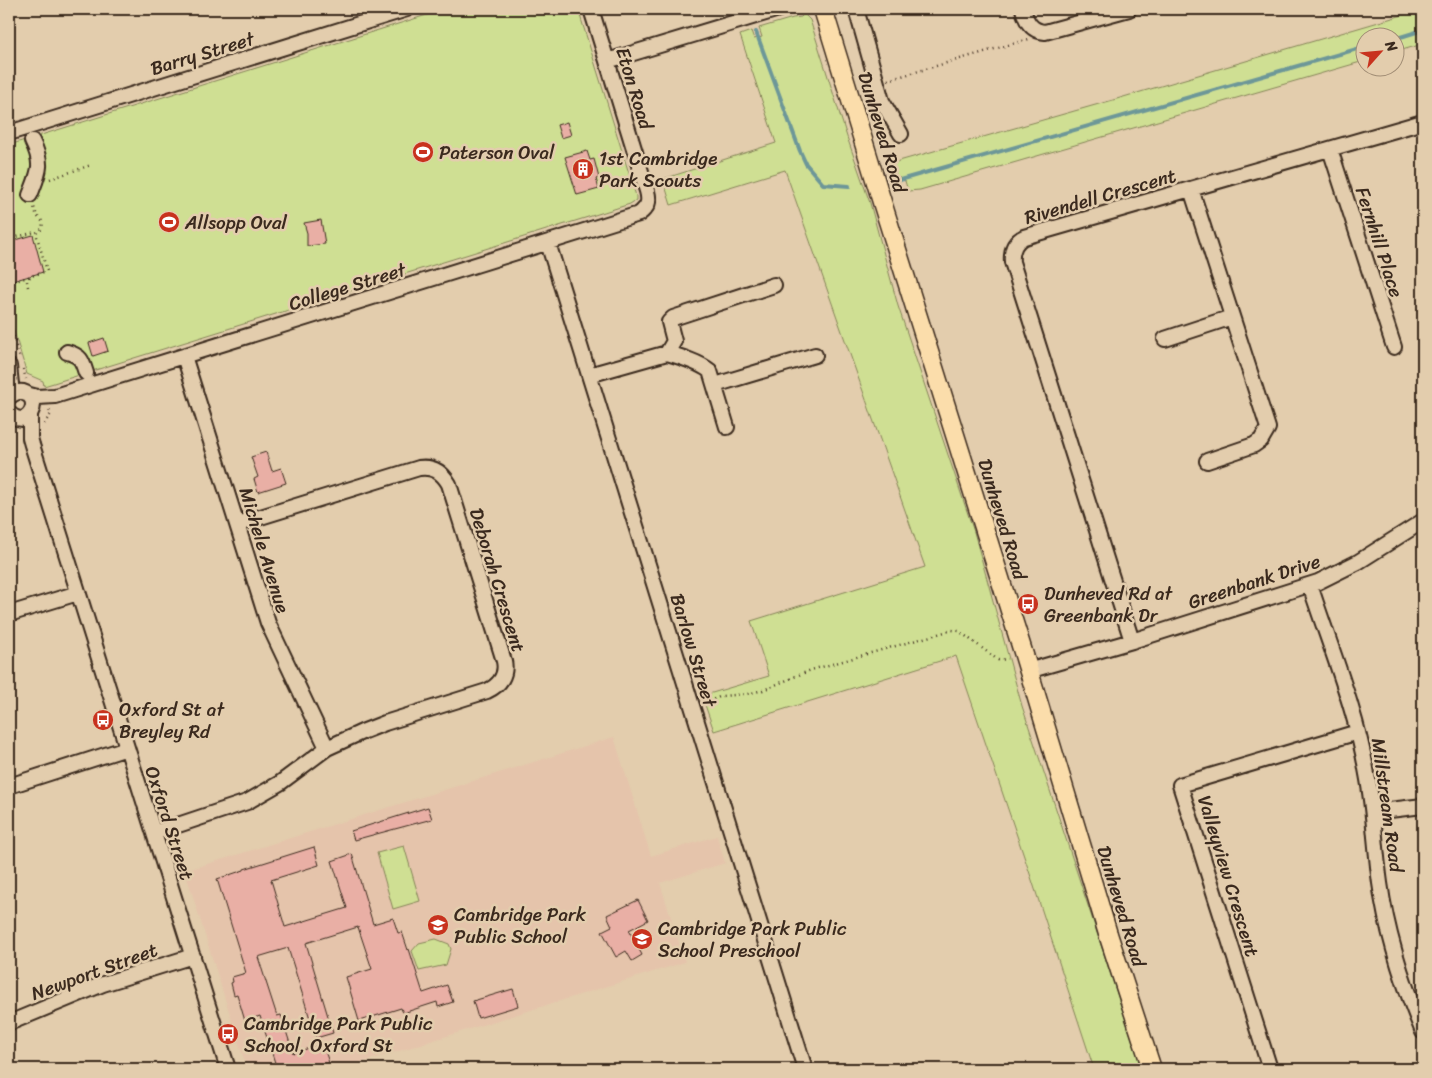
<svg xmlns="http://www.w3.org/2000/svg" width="1432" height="1078" font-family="Sriracha,sans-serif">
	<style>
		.built { fill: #e5c4ab }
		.green { fill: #cfdf93; stroke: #858458 }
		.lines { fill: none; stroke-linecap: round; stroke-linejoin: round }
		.stream { stroke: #6d9798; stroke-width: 4 }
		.building { fill: #e9afa5; stroke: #3b2a1e }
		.minor-casing { stroke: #3b2a1e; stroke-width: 18 }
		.major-casing { stroke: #3b2a1e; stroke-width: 21 }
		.path { stroke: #3b2a1e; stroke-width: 2.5; stroke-dasharray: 1 4; stroke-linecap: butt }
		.minor { stroke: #e3cdad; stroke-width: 14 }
		.major { stroke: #fbddab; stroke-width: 18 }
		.labels { text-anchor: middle; stroke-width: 5; stroke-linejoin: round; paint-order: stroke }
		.street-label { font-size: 19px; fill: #3b2a1e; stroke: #e3cdad }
		.poi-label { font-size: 19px; fill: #3b2a1e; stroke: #e3cdad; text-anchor: start }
	</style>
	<rect width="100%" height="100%" fill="#e3cdad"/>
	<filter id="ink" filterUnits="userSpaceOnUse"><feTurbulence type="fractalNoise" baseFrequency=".02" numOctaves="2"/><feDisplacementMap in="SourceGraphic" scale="10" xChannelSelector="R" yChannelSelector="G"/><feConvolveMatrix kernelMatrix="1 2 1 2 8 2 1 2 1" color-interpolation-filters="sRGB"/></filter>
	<g filter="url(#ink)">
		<path class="built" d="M614,737L651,856L717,836L725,863L660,883L685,962L341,1069H247L185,871Z"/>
		<path class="green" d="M446,9H578L636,196V200L630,204L44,386L43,381L27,374L9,315V145Z
			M1423,9V44L1395,52L1394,38H1364V61L920,190L908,191L905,181L896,176L892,163L1120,98Z
			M804,14L810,20L811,23L847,137L870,203L898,306L974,532L1022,706L1142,1069H1094L1030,874L956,656L714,731L702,696L769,676L751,621L925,567L785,170L671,205L663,179L776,143L740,35L751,31L754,39L762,37L759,28L793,18L801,17Z
			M404,846L420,901L393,909L377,853Z
			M436,939L449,944L451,949L446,965L419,971L412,951L419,943Z"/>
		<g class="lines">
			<path class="stream" d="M756,32L800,151L806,164L823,184L849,186
				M1394,39L1423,30
				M900,180L1364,47"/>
		</g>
		<path class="building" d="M567,122L571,135L561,138L557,125Z
			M587,151L590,160L594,159L599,178L596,179L599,189L577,195L565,157Z
			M321,220L325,244L307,246V233L304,223Z
			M33,235L43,272L9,282V242Z
			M104,338L108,351L93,356L89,343Z
			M266,452L272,471L281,468L286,483L258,492L254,479L258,477L251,457Z
			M428,807L432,819L354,840L351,831Z
			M314,847L319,865L271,880L285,927L347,908L332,861L352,854L373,924L393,918L398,933L402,932L408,950L409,949L423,993L447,985L453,1002L438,1007L437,1002L403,1013L401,1008L359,1021L346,977L372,969L358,927L306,943L333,1033L316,1038L288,948L258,957L277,1016L281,1015L293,1053L323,1044L329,1063L309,1069H277L260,1016L245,1021L237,994L234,995L231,983L233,982L232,977L246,973L217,879L244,870V869Z
			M638,900L648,920L629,930L642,955L632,961L626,951L616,957L602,931L612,926L607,915Z
			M513,989L518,1006L478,1018L473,1001Z"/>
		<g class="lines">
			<g class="minor-casing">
				<path id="minor" d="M856,9L882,101L901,134
					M1023,9C1026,21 1031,31 1045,32L1129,9
					M607,61L779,9
					M9,133L407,9
					M1330,149L1394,347
					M1191,189L1268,428L1261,440L1254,445L1207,461
					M30,195C39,172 44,165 32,141
					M548,243L805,1069
					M1165,339L1232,317
					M67,352C81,356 82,360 86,373
					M667,353L674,341L669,322L673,318L774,285
					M184,356L268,623L327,748
					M9,366L11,384L9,397
					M589,375L667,353C681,357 699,362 710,371L727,427
					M715,385L815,355
					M26,394L37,397L55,396L639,214C648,207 650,202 647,191L591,9
					M9,397C13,394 17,391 23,392C44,398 28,432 9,413
					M30,415V438L32,445L228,1069
					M1310,585C1330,647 1356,709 1367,774C1374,810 1375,847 1380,883C1387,935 1403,984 1423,1032
					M9,614L78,593
					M1132,641L1012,262C1011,251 1014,242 1024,237L1423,122
					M1028,671L1132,641L1318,582L1358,562L1423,521
					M9,786L127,748
					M1373,812L1423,806
					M154,833L247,802L280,783L327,748L362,732L385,723L487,691C500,685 507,675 504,661L449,484C442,472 433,466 419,468L238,524
					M9,1023L103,984L193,956
					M1270,1069L1180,785L1358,732"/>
			</g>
			<g class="major-casing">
				<path id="major" d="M823,9L882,202L1024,655L1108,934L1152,1069"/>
			</g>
			<path class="path" d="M888,80L1029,39
				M50,179L91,165
				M11,229V235
				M9,235L12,236L13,238L35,232
				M9,283L47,271L36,233L42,229L43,222L37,216L34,207
				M28,287L27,281L30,277
				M9,322L20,359
				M23,369L26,379
				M44,424L51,414L49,410
				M704,703L722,696L747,694L763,690L811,670L952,630L959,631L998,660L1008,659"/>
			<use href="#minor" class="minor"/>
			<use href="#major" class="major"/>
		</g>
	</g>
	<defs>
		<g id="stadium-disc" transform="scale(1.125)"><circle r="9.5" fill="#c8321e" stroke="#e3cdad"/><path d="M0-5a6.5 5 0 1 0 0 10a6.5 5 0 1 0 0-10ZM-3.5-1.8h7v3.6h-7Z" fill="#fff"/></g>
		<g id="building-disc" transform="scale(1.125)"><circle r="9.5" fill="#c8321e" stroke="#e3cdad"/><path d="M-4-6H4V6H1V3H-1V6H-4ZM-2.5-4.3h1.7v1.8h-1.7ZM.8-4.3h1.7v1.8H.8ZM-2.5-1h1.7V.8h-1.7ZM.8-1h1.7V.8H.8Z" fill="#fff"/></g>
		<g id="bus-disc" transform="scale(1.125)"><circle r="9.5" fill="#c8321e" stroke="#e3cdad"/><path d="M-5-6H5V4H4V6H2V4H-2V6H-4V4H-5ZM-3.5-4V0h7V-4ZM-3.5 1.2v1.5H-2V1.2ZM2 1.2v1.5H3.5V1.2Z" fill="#fff"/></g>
		<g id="school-disc" transform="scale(1.125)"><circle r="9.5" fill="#c8321e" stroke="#e3cdad"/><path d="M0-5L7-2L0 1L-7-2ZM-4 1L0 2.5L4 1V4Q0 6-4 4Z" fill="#fff"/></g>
	</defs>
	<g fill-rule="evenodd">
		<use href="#stadium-disc" x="423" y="152"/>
		<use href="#building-disc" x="583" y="169"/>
		<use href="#stadium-disc" x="169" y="222"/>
		<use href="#bus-disc" x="1028" y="604"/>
		<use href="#bus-disc" x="103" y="720"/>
		<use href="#school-disc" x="438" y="925"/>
		<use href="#school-disc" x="642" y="939"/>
		<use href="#bus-disc" x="228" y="1034"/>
	</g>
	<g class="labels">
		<g class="street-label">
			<text transform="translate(202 53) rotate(-17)" y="7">Barry Street</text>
			<text transform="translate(635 88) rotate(73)" y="7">Eton Road</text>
			<text transform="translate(883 132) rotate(73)" y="7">Dunheved Road</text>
			<text transform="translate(1100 196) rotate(-16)" y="7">Rivendell Crescent</text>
			<text transform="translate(1380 242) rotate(72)" y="7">Fernhill Place</text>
			<text transform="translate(347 286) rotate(-17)" y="7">College Street</text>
			<text transform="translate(1003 519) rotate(73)" y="7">Dunheved Road</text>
			<text transform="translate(265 550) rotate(73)" y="7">Michele Avenue</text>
			<text transform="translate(498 580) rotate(73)" y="7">Deborah Crescent</text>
			<text transform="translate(1254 581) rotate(-18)" y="7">Greenbank Drive</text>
			<text transform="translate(694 650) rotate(73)" y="7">Barlow Street</text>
			<text transform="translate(1388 805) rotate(82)" y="7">Millstream Road</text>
			<text transform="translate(170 823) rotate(72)" y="7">Oxford Street</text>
			<text transform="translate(1229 876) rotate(73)" y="7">Valleyview Crescent</text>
			<text transform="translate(1122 906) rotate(73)" y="7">Dunheved Road</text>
			<text transform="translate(94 971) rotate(-20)" y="7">Newport Street</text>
		</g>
		<g class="poi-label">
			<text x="439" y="159">Paterson Oval</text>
			<text x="599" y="165">1st Cambridge<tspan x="599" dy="22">Park Scouts</tspan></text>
			<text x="185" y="229">Allsopp Oval</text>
			<text x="1044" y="600">Dunheved Rd at<tspan x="1044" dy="22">Greenbank Dr</tspan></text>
			<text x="119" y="716">Oxford St at<tspan x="119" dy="22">Breyley Rd</tspan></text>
			<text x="454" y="921">Cambridge Park<tspan x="454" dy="22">Public School</tspan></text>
			<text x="658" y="935">Cambridge Park Public<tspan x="658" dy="22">School Preschool</tspan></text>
			<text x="244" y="1030">Cambridge Park Public<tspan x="244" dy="22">School, Oxford St</tspan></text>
		</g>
	</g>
	<rect width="1432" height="1078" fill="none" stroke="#e3cdad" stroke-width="30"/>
	<rect x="15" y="15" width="1402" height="1048" fill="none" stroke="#3b2a1e" stroke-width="2" filter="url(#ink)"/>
	<g transform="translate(1380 52) rotate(63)"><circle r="24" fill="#e3cdad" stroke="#a08c74"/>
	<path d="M0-4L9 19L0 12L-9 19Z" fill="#c8321e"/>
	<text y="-8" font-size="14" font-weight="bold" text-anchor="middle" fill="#3b2a1e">N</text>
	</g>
</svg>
